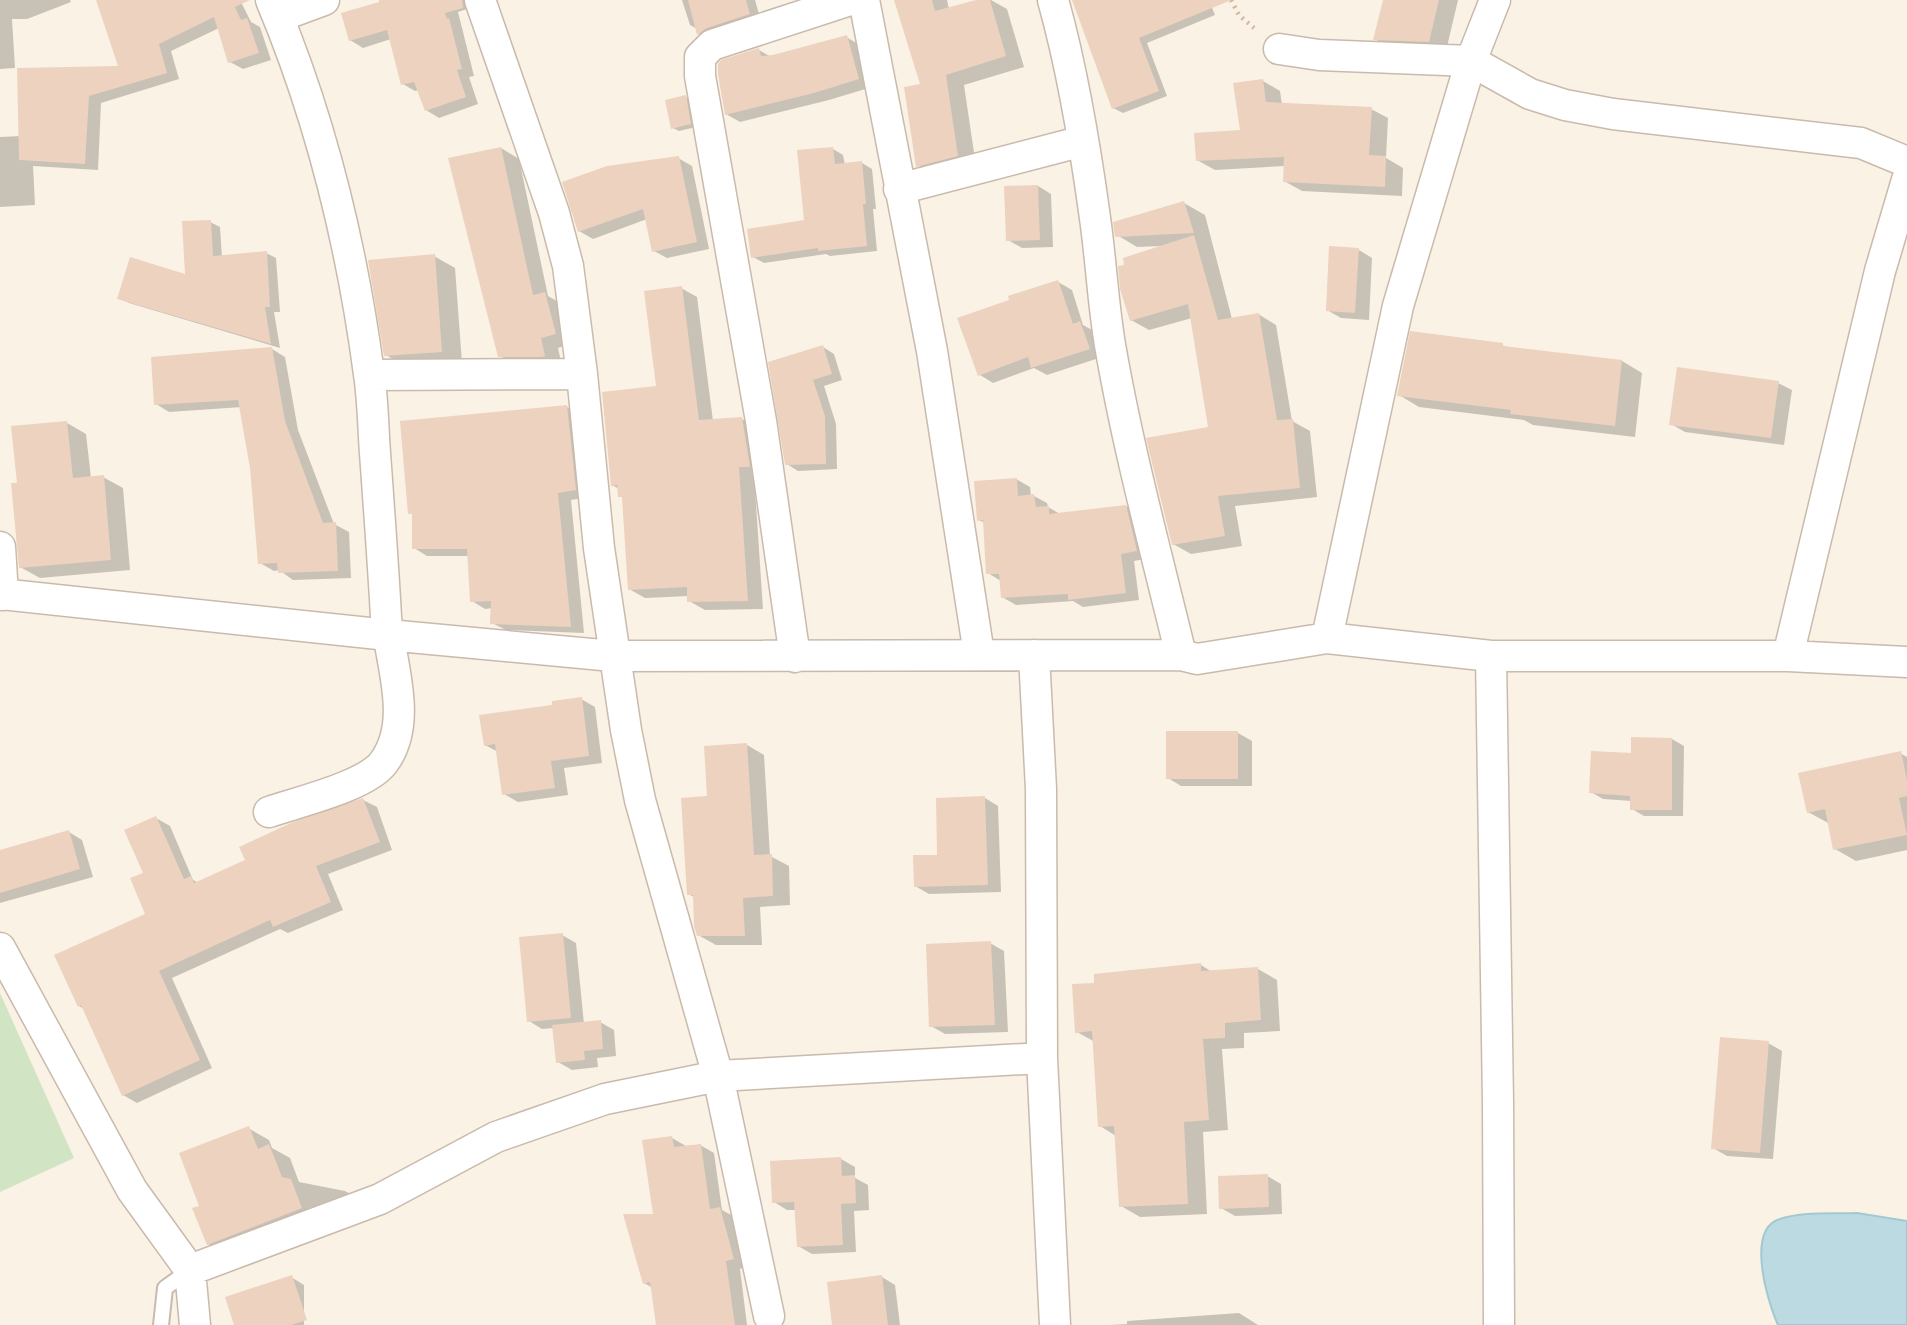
<svg xmlns="http://www.w3.org/2000/svg" width="1907" height="1325" font-family="'Work Sans',sans-serif">
	<style>
		.green { fill: #d1e5c5 }
		.water { fill: #bbdae1; stroke: #a2c9d2; stroke-width: 2 }
		.shadow { fill: #0003 }
		.building { fill: #ecd2bf }
		.lines { fill: none; stroke-linecap: round; stroke-linejoin: round }
		.lane-casing { stroke: #c9baac; stroke-width: 18 }
		.street-casing { stroke: #c9baac; stroke-width: 33 }
		.path { stroke: #d1b6a2; stroke-width: 4.5; stroke-dasharray: 2 5; stroke-linecap: butt }
		.lane { stroke: #fff; stroke-width: 14 }
		.street { stroke: #fff; stroke-width: 30 }
	</style>
	<rect width="100%" height="100%" fill="#faf2e4"/>
	<path class="green" d="M0,993L74,1158L0,1192Z"/>
	<path class="water" d="M1857,1213L1907,1221V1325H1778C1768,1303 1745,1229 1780,1219C1803,1211 1832,1214 1857,1213Z"/>
	<path class="shadow" d="M0,0H70L71,2L27,19H12L15,68L0,69Z
		M100,0H240L251,22L260,27L271,60L243,69L230,62L219,28L171,51L179,79L101,103L98,170L33,166L35,205L0,207V137L21,136L120,68Z
		M387,0H478L476,6L458,12L474,76L469,77L478,104L439,118L426,110L419,90L415,91L403,84L391,39L363,48L350,40Z
		M682,0H755L761,21L710,41L699,34L697,29L690,25Z
		M895,0H947L949,9L991,0L1007,9L1024,67L964,85L976,166L936,176L917,165L922,86Z
		M1073,0H1209L1215,15L1147,43L1167,96L1123,113L1113,108Z
		M1385,0H1458L1446,51L1392,49L1375,39Z
		M846,37L860,45L872,87L829,100L740,122L726,114L759,50L771,57Z
		M1263,81L1280,91L1282,105L1371,109L1388,118L1386,158L1403,168L1402,196L1302,191L1284,181L1285,166L1215,170L1197,160L1242,132Z
		M685,97L692,100L696,127L679,131L673,128Z
		M501,148L519,159L548,296L562,304L573,343L558,348L562,366H518L500,356Z
		M833,149L843,155L845,165L862,163L872,169L876,209H873L877,251L830,256L826,254L764,263L753,257L806,222Z
		M678,158L692,166L709,249L667,258L654,251L647,219L593,239L579,231Z
		M1038,186L1051,194L1053,247L1022,248L1008,240Z
		M1184,203L1205,215L1232,319L1258,314L1276,325L1292,421L1310,431L1317,497L1235,506L1242,546L1191,554L1173,544L1210,428L1192,318L1149,330L1131,320L1161,246L1137,247L1117,235Z
		M210,222L220,227L222,257L266,253L276,258L280,312H274L280,348L129,303L119,298L186,277Z
		M1359,250L1372,258L1369,320L1341,318L1327,310Z
		M434,256L455,268L462,363L406,367L386,355Z
		M1058,282L1072,290L1083,325L1094,331L1102,357L1047,375L1034,368L993,383L980,375Z
		M681,288L697,297L713,421L742,419L758,428L765,475H754L763,609L705,610L689,601V596L645,598L629,589L624,498L620,496L619,489L612,485L658,387Z
		M1502,345L1508,348L1622,361L1642,373L1635,437L1533,425L1524,420L1419,407L1399,395Z
		M823,347L834,354L842,380L824,386L836,424L837,469L798,471L787,464Z
		M272,349L285,357L298,430L334,524L349,532L351,578L293,580L279,570L274,571L260,563L252,468L242,407L169,412L156,404Z
		M1778,383L1792,390L1784,445L1685,432L1671,424Z
		M567,407L580,414L589,497L571,500L584,633L506,630L492,623L493,608L485,609L472,601L469,556H427L414,548V515L410,513Z
		M67,423L86,434L91,478L103,477L123,488L130,570L40,578L20,567L19,485Z
		M1016,479L1030,487L1031,496H1034L1047,503L1048,507L1060,514L1126,506L1139,514L1150,558L1134,561L1139,600L1083,607L1073,601L1016,605L1002,597L1001,581L988,573L985,523L979,520Z
		M581,699L595,707L602,763L564,768L568,795L518,802L504,794L498,752L485,745L554,706Z
		M1238,733L1252,741V786H1181L1168,778Z
		M1672,739L1684,746L1683,816H1644L1632,809V801L1603,799L1591,792L1632,755Z
		M747,745L764,755L770,856L789,866L790,905L760,907L762,945H716L698,935L695,898L689,894L708,798Z
		M1900,753L1907,757V850L1856,861L1835,849L1830,824L1808,812Z
		M985,798L998,806L1001,892L929,894L915,886Z
		M363,800L377,807L392,850L328,874L343,910L288,933L280,929L172,978L212,1068L137,1103L123,1095L84,1009L79,1006L147,915L145,874L156,818L170,826L193,880L199,883L247,861Z
		M69,832L82,840L93,877L0,903V852Z
		M562,935L576,943L584,1024L600,1022L614,1030L616,1056L597,1058L598,1067L572,1070L558,1062L554,1028L542,1029L529,1021Z
		M990,943L1004,951L1008,1032L945,1034L931,1026Z
		M1201,965L1212,972L1258,969L1277,980L1280,1031L1244,1033V1048L1222,1049L1228,1130L1203,1132L1207,1214L1140,1217L1121,1206L1116,1136L1100,1126L1095,1042L1077,1032L1096,985L1125,974V971Z
		M1768,1043L1782,1051L1773,1159L1727,1156L1713,1148Z
		M248,1128L269,1140L272,1148L290,1158L299,1182L345,1191L366,1203L229,1256L208,1244L201,1207Z
		M672,1138L686,1146L700,1145L714,1153L722,1210L733,1216L747,1266L740,1269L747,1325H658L653,1288L644,1283L655,1216Z
		M841,1159L855,1167V1178L868,1185L869,1210L854,1211L856,1252L812,1254L798,1246L796,1210H787L774,1202Z
		M1267,1176L1281,1184L1282,1214L1235,1216L1221,1208Z
		M291,1277L304,1285V1325H236Z
		M882,1277L895,1285L900,1325H834Z
		M1239,1313L1258,1325H1109L1127,1324V1321Z"/>
	<path class="building" d="M96,0H250L235,7L241,20L247,18L259,53L228,63L214,17L159,44L167,73L89,96L85,164L19,160L17,68L118,66Z
		M379,0H462L463,8L445,13L447,19L449,18L462,69L457,70L466,97L425,111L414,82L401,85L387,30L349,41L341,13L379,2Z
		M688,0H746L750,14L707,28L697,35Z
		M894,0H932L935,11L976,0H990L1006,56L946,75L958,156L916,167L904,87L920,84Z
		M1072,0H1229V1L1139,38L1159,91L1112,109Z
		M1383,0H1439L1429,42L1373,40Z
		M847,35L859,79L814,93L725,115L718,74V64L721,60L759,48L761,56L773,55Z
		M1263,79L1266,102L1372,107L1369,155L1386,156L1385,187L1283,182L1284,157L1196,161L1194,133L1240,130L1233,83Z
		M686,95L691,124L671,129L665,100Z
		M501,147L533,295L545,292L556,334L541,338L545,356L542,357H498L448,158Z
		M833,147L835,164L862,161L866,204H863L867,246L818,251V248L751,258L747,229L804,220L797,150Z
		M679,156L697,242L652,252L643,209L578,232L562,182L607,166Z
		M1038,185L1040,240L1006,241L1004,186Z
		M1184,201L1194,233L1115,237L1113,222Z
		M211,220L213,256L267,251L270,307H265L271,344L117,299L130,257L185,274L182,221Z
		M1194,235L1218,320L1259,313L1277,420L1293,419L1300,488L1218,496L1225,536L1172,545L1146,438L1208,427L1188,304L1130,321L1120,289L1118,266L1124,265L1123,258Z
		M1329,246L1359,248L1355,313L1326,311Z
		M435,254L442,352L384,356L368,260Z
		M1058,280L1073,324L1080,321L1090,349L1031,368L1028,357L978,376L957,318L1009,300L1008,296Z
		M682,286L699,420L742,417L750,467H739L748,601L687,602V587L628,590L622,497H618L617,485L611,486L602,392L656,386L644,291Z
		M1410,331L1503,343V346L1622,360L1615,426L1510,414L1511,410L1397,396Z
		M823,345L832,374L813,380L825,416L826,464L785,465L768,362Z
		M272,347L285,421L323,523L336,522L338,571L278,573L277,563L258,564L250,468L238,400L154,405L151,357Z
		M1677,367L1779,381L1771,438L1669,425Z
		M567,405L576,490L558,493L571,627L490,624L491,601L470,602L467,549H412V513L408,514L400,421Z
		M67,421L73,478L104,475L111,560L19,568L11,483H17L11,426Z
		M1017,478L1018,496L1034,494L1036,507L1049,506V514L1126,505L1137,551L1121,554L1126,593L1068,600V594L1001,598L999,574H986L983,520L977,521L974,481Z
		M582,697L589,756L551,761L555,788L502,795L495,744L484,746L479,715L552,705V701Z
		M1166,731H1238V779H1166Z
		M1631,737L1672,738V810H1630V796L1589,793L1591,751L1631,753Z
		M747,743L754,855L772,854L773,896L743,898L745,936H697L694,926L693,895H687L681,798L707,796L704,746Z
		M1901,751L1907,780V796L1899,798L1907,835L1833,850L1825,809L1807,813L1798,773Z
		M985,796L988,885L914,887L913,855H937L936,798Z
		M363,798L380,842L316,866L331,902L273,927L270,920L159,971L200,1060L122,1096L81,1005L78,1007L54,955L145,914L130,878L143,873L124,830L156,816L184,879L191,876L194,883L245,860L239,847L291,823Z
		M69,830L80,869L0,893V850Z
		M563,933L571,1018L527,1022L519,937Z
		M991,941L995,1025L929,1027L926,944Z
		M1201,963V971L1258,967L1261,1020L1225,1023V1038L1203,1039L1209,1120L1184,1122L1188,1204L1119,1207L1114,1126L1098,1127L1092,1031L1075,1033L1072,984L1094,983V974Z
		M601,1020L603,1049L584,1051L585,1060L556,1063L552,1025Z
		M1720,1037L1769,1041L1760,1153L1711,1149Z
		M249,1126L258,1149L269,1144L282,1177L291,1179L302,1208L207,1245L192,1208L199,1206L179,1153Z
		M672,1136L674,1147L701,1144L710,1209L720,1207L734,1259L726,1261L735,1325H656L650,1282L643,1284L623,1214H653L642,1140Z
		M841,1157L842,1176L855,1175L856,1203L841,1204L843,1245L797,1247L794,1202L772,1203L770,1161Z
		M1268,1174L1269,1207L1219,1209L1218,1176Z
		M292,1275L307,1320L291,1325H234L225,1297Z
		M882,1275L888,1325H832L827,1282Z"/>
	<g class="lines">
		<g class="lane-casing">
			<path id="lane" d="M161,1325L165,1288L190,1270"/>
		</g>
		<g class="street-casing">
			<path id="street" d="M480,0L554,213L568,266L582,374L599,548L626,730L640,800L718,1076L769,1316
				M864,0L932,351L979,654
				M1053,0C1073,71 1085,145 1095,218C1101,260 1103,303 1110,345C1128,449 1156,552 1181,655
				M278,17L324,0
				M1279,49L1319,55L1471,61L1530,94L1565,105L1613,114L1861,143L1907,162
				M899,189L1083,141
				M369,375L582,374
				M0,547L3,595
				M0,594L388,635L613,656L1181,655L1197,659L1327,638L1491,656H1788L1907,662
				M1327,638L1398,306L1471,61L1495,0
				M1034,655L1041,789L1042,1058L1055,1325
				M1491,656L1498,1103L1499,1325
				M1788,656L1880,271L1907,180
				M795,657L761,421L700,76V57L712,45L850,0
				M269,812C298,802 367,786 384,762C414,721 390,662 386,617C383,562 379,508 375,453C373,427 373,400 369,374C352,246 321,119 271,0
				M0,948L132,1190L190,1270L195,1325
				M190,1270L380,1199L496,1137L605,1099L718,1076L1042,1058"/>
		</g>
		<path class="path" d="M1231,0L1239,15L1254,28"/>
		<use href="#lane" class="lane"/>
		<use href="#street" class="street"/>
	</g>
</svg>
